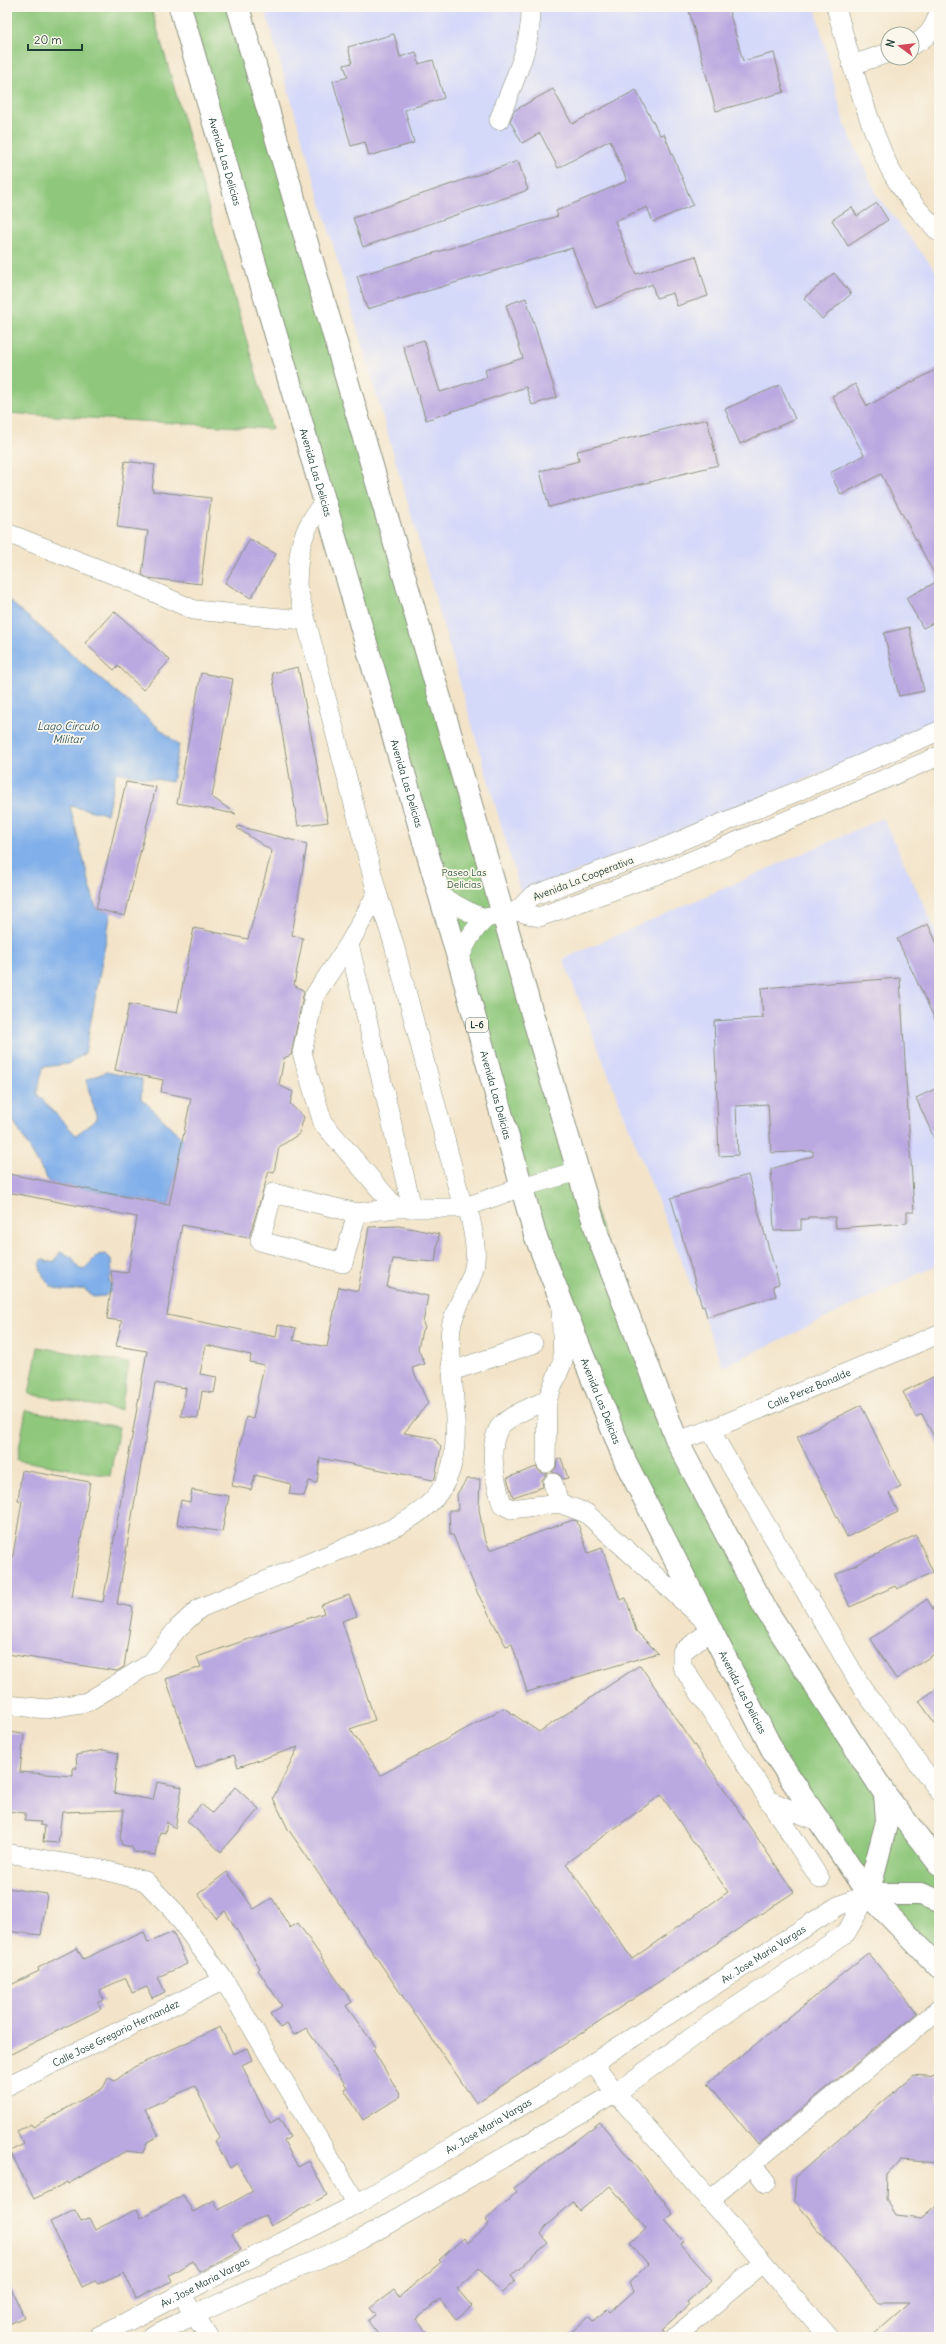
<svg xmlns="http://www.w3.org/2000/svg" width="946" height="2344" font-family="Delius,sans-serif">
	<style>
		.built { fill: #d4d8f9 }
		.green { fill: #8fc77b; stroke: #578258 }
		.water { fill: #80afea; stroke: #50768f }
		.building { fill: #baa9e0; fill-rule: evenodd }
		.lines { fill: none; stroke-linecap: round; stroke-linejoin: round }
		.minor-casing { stroke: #89907e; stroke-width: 20 }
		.major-casing { stroke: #89907e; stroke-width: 24 }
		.minor { stroke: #fff; stroke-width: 19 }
		.major { stroke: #fff; stroke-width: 22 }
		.labels { text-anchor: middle; stroke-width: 3.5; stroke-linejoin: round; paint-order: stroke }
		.shield { fill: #fbf7ec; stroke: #61756b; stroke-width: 1 }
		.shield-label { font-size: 9px; font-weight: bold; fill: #1f3d34 }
		.street-label { font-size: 10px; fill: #1f3d34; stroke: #fbf7ec }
		.park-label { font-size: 10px; fill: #3b6046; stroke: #fbf7ec }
		.water-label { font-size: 11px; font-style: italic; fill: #375a62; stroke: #fbf7ec }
	</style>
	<rect width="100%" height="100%" fill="#fbf7ec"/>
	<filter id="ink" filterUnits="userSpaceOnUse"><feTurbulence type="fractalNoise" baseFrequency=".025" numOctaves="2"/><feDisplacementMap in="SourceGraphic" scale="8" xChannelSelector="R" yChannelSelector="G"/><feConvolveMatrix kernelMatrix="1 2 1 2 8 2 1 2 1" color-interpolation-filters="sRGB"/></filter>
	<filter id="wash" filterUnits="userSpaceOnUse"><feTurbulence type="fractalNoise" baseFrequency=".012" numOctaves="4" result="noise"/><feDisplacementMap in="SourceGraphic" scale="16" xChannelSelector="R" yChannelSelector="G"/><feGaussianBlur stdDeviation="0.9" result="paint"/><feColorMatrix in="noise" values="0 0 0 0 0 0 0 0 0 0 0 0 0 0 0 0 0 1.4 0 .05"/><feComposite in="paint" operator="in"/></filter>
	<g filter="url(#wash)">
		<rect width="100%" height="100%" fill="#f3e4c9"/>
		<path class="built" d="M264,7H815L844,123L877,195L939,275V725L521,894Z
			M883,818L939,937V1264L723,1367L563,959Z"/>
		<path class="green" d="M7,7H151L272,429L7,413Z
			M180,7H238L565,1125L677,1441L765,1608L939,1864V1967L775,1755L625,1461L535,1235Z
			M38,1347L129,1363L121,1410L29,1394Z
			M26,1410L119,1427L110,1476L17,1460Z"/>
		<path class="water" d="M7,599L179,745L172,782L116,772L107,814L70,806L96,909L111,912L85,1053L69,1064L43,1067L37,1094L76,1135L97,1119L86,1080L106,1072L142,1079L141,1098L183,1139L169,1205L49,1182L10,1115L7,1116Z
			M60,1252L72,1257L78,1268L83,1270L98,1255L106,1254L111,1259L112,1274L109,1279L112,1287L110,1292L105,1296L94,1297L84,1289C59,1292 46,1292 39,1263L43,1259L48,1262L55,1261Z"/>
		<g id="blocks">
			<path class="building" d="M688,7H728L743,61L774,53L784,92L716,111Z
				M394,34L400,57L416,52L419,64L433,60L444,98L405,110L414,143L369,156L365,142L351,146L333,81L348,77L344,65L352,63L348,47Z
				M553,89L572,124L636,90L660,135L664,134L693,205L653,222L647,207L615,221L636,274L696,256L708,296L677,306L673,293L656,298L652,284L596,308L572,248L367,309L357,276L558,216L556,211L627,181L610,140L558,168L540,133L522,143L510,121L515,110Z
				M518,161L528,190L363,247L353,218Z
				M877,203L888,220L848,246L832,220L852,207L857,216Z
				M834,273L851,294L822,319L804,298Z
				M526,298L557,397L532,405L526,387L426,420L403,346L424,340L440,392L487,377L485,370L523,358L506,305Z
				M939,368V620L923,628L906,598L938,581L881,474L841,495L830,473L864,455L832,396L855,384L867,406Z
				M780,385L795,419L740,444L725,409Z
				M707,419L718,465L549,507L540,471L579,461L577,451Z
				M125,461L155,465L152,491L211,498L201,584L148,578L142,575L148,531L117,527Z
				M250,539L276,554L251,598L225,583Z
				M114,611L170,660L143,690L118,666L114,670L85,643Z
				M909,627L924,691L899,696L884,633Z
				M298,667L328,822L298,826L272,673Z
				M201,673L233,679L212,797L236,814L177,803Z
				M126,782L156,787L125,916L96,909Z
				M238,826L307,844L292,935L303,938L294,985L304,991L291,1055L284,1058L279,1085L293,1092L290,1104L304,1117L299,1134L279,1147L274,1172L269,1171L249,1238L182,1225L167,1315L276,1337L278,1325L296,1328L293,1340L327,1347L339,1287L358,1291L369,1227L399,1226L439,1234L435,1262L393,1259L387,1287L428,1296L423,1323L425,1328L422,1330L418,1349L425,1364L412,1368L428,1403L404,1433L434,1438L441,1447L435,1478L433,1480L320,1458L317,1483L309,1481L304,1496L289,1494L291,1484L255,1475L251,1490L232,1486L246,1417L253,1419L264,1365L250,1362L251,1355L206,1345L200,1374L217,1377L214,1393L202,1391L198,1418L181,1416L186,1388L155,1383L117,1604L133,1607L124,1667L117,1671L7,1654V1591L22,1501L18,1500L22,1470L90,1482L72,1597L103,1602L147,1351L116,1346L122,1321L107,1319L112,1282L111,1271L128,1273L137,1217L7,1192L9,1174L169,1205L191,1098L161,1092L163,1080L115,1070L129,1004L177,1013L194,928L248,939L272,851L237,828Z
				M928,924L939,948V1028L897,939Z
				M900,978L914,1212H907V1223L836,1228L835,1217H808V1219H801V1230L774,1231L771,1169L813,1156V1151L771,1153L768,1104L736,1106L738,1155L719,1156L714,1021L763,1018L761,988Z
				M939,1087V1149L916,1098Z
				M748,1175L779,1284L773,1286L776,1296L707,1317L704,1306L702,1307L671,1198Z
				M939,1374V1446L922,1414L916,1417L903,1392Z
				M861,1405L901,1487L889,1493L898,1512L847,1537L797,1437Z
				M561,1458L568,1478L563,1479L560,1475L552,1472L556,1468L557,1460Z
				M536,1467L541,1473H548L542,1480L543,1487L513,1497L507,1478Z
				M467,1479H480L479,1509L484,1537L490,1550L573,1520L577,1521L588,1553L602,1548L620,1600L626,1598L636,1631L658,1653L527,1692L512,1644L506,1646L477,1592L453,1535H450L449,1510H458L457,1494Z
				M192,1490L229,1496L222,1532L177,1524L181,1500L190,1502Z
				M916,1535L933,1572L897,1589L895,1586L850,1607L835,1575Z
				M349,1595L357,1616L342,1621L375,1720L350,1729L381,1775L504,1708L539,1732L640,1665L794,1892L476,2103L288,1829L273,1798L298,1747L238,1767L234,1755L196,1768L166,1679L201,1667L197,1657L324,1613L321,1605ZM661,1795L728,1892L632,1959L566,1863Z
				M927,1599L939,1618V1651L896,1679L871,1639Z
				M939,1687V1729L919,1701Z
				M7,1732L24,1734L20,1772L73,1776V1768H77L76,1755L104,1750L118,1753L114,1793L153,1800L157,1782L182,1787L175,1829L167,1822L165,1833L160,1832L156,1855L134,1852L132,1847L122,1845L120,1837L124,1810L62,1812L58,1843L43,1842L45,1826L40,1825L41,1822L25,1821V1813L7,1811Z
				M235,1787L259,1809L221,1852L187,1821L201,1804L212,1813Z
				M227,1872L254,1909L272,1898L290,1928L298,1923L352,2002L346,2006L376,2047L373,2050L401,2096L363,2120L344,2089L347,2087L306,2028L294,2035L287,2024L280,2028L270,2014L282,2006L258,1970L260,1968L225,1911L216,1918L198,1894Z
				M7,1888L47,1894L41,1935L7,1931Z
				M144,1932L148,1943L173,1932L187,1964L158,1977L165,1992L152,1998L147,1987L132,1993L126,1978L99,1990L104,2000L98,2003L101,2009L7,2056V1987L39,1971L38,1968L77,1948L83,1959Z
				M868,1953L917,2013L758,2145L708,2083Z
				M220,2027L233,2054L247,2048L252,2060L242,2065L270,2123L279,2118L290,2137L284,2141L298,2167L309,2161L327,2195L271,2226L265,2215L232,2234L241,2250L199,2272L193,2261L169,2275L172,2281L136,2298L124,2272L98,2284L95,2281L82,2287L50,2222L75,2210L81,2221L89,2218L95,2230L137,2209L141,2218L183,2195L193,2212L214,2200L219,2210L253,2191L237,2163L230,2168L215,2141L220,2138L195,2086L145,2109L159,2136L147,2142L143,2153L126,2151L68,2184L67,2182L34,2199L10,2151L24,2144L17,2131L31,2124L33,2127L103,2088L108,2078L115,2081L134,2067Z
				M914,2075L939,2077V2163L901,2160L887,2175L886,2199L896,2215L922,2218L939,2204V2337H870L910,2302H878L794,2200L796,2176Z
				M600,2122L664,2201L673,2214L665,2220L683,2241L680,2244L712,2280L687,2302L689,2305L662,2329L665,2333L664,2337H566L589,2316L594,2321L607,2309L610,2312L634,2291L629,2283L648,2264L630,2243L646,2228L610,2186L580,2211L573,2202L545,2227L540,2234L548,2243L511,2276L515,2281L502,2293L479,2269L457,2289L472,2306L456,2319L440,2299L416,2319L430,2337H380L368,2321L376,2315L370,2308L394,2290L399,2297L441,2262L439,2260L464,2238L468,2243L489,2224L486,2220L517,2192L514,2188Z
				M7,2280L24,2317L7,2325Z"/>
		</g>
	</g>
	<g filter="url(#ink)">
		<use href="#blocks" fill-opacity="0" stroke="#89907e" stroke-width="1"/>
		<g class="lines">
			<g class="minor-casing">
				<g id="minor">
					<path d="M836,7C851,61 865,116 889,167C901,191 920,213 939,232"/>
					<path d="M912,45C928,38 934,28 939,12"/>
					<path d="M852,65L888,53"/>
					<path d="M499,120C512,84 532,46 531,7"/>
					<path d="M324,501C301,533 298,547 297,586L377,893"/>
					<path d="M7,533L127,580L194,610L304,620"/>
					<path d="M939,731L666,847L532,896L517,911L539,917L672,869L939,756"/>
					<path d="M440,896L473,914L486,918L517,911"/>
					<path d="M349,944L412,1208"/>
					<path d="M459,961C464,944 473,930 486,918"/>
					<path d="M396,1208L323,1123L302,1053L314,996L349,944L377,893L393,941L463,1208"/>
					<path d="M357,1213L343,1263L260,1241L273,1193L357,1213L396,1208H463L522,1187L578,1171"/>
					<path d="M561,1307L563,1361L547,1400C534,1406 507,1416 499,1428C487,1448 496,1484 502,1504L511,1509L559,1503L586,1513L704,1620"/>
					<path d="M452,1371L533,1344"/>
					<path d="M710,1430L863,1689L939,1791"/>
					<path id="s1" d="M677,1441L710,1430L939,1334"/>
					<path d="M546,1463L547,1400"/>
					<path d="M553,1483L559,1503"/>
					<path d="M711,1630L682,1652V1666L820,1879"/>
					<path d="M7,1705L47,1709L87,1702L151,1663L177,1629L200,1608L391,1529C469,1492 456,1443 452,1369C451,1355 449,1341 451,1327C455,1304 474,1282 475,1261C477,1243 471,1224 468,1207"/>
					<path d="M768,1800L820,1822"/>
					<path d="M7,1853L104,1870L145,1881L173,1910L224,1980L357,2204"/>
					<path d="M593,2063L616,2093L828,2337"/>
					<path id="s2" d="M7,2086L224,1980"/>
					<path d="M752,2165L766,2183"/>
					<path d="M709,2200L939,2009"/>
					<path d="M188,2305L209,2337"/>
					<path id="s3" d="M97,2337L357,2204L593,2063L838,1906L868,1894"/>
					<path d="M150,2337L194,2315L360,2240L616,2093L703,2029L846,1933L868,1894"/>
					<path d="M675,2337L763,2263"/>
				</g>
			</g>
			<g class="major-casing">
				<g id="major">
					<path id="s4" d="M180,7L459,961L535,1235L625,1461L775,1755L868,1894L939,1967"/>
					<path d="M238,7L578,1171L599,1239L677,1441L765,1608L885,1794L939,1864"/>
					<path d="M885,1794L887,1821L868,1894H921L939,1901"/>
				</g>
			</g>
			<use href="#minor" class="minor"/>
			<use href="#major" class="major"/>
		</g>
	</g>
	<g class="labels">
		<rect class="shield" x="466" y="1018" width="22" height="14" rx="3"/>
		<g class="shield-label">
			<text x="477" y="1028">L-6</text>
		</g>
		<g class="street-label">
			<text dy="4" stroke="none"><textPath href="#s4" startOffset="161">Avenida Las Delicias</textPath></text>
			<text dy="4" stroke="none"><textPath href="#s4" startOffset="485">Avenida Las Delicias</textPath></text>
			<text dy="4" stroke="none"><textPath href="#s4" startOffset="809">Avenida Las Delicias</textPath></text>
			<text transform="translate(583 878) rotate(-21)" y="4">Avenida La Cooperativa</text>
			<text dy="4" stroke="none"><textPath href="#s4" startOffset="1133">Avenida Las Delicias</textPath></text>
			<text dy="4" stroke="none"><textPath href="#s1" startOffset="142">Calle Perez Bonalde</textPath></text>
			<text dy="4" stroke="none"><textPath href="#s4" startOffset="1457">Avenida Las Delicias</textPath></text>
			<text dy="4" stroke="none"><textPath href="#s4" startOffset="1781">Avenida Las Delicias</textPath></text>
			<text dy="4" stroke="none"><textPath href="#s3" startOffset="769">Av. Jose Maria Vargas</textPath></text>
			<text dy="4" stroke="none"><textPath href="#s2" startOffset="121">Calle Jose Gregorio Hernandez</textPath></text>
			<text dy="4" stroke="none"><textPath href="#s3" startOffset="445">Av. Jose Maria Vargas</textPath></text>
			<text dy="4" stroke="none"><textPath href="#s3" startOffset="121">Av. Jose Maria Vargas</textPath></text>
		</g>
		<g class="park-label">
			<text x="464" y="876">Paseo Las<tspan x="464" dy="12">Delicias</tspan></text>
		</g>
		<g class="water-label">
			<text x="68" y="730">Lago Circulo<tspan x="68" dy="13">Militar</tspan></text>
		</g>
	</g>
	<rect width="946" height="2344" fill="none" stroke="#fbf7ec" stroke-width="24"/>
	<g transform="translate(900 46) rotate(285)"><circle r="19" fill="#fbf7ec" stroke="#a3ada2"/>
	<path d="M0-3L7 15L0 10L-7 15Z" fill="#d1495b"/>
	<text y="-6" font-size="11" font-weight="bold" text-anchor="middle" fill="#1f3d34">N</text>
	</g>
	<path d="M28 44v6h54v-6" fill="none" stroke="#1f3d34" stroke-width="2"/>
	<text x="34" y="44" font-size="12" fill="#1f3d34" stroke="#fbf7ec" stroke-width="3" paint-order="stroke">20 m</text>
</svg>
